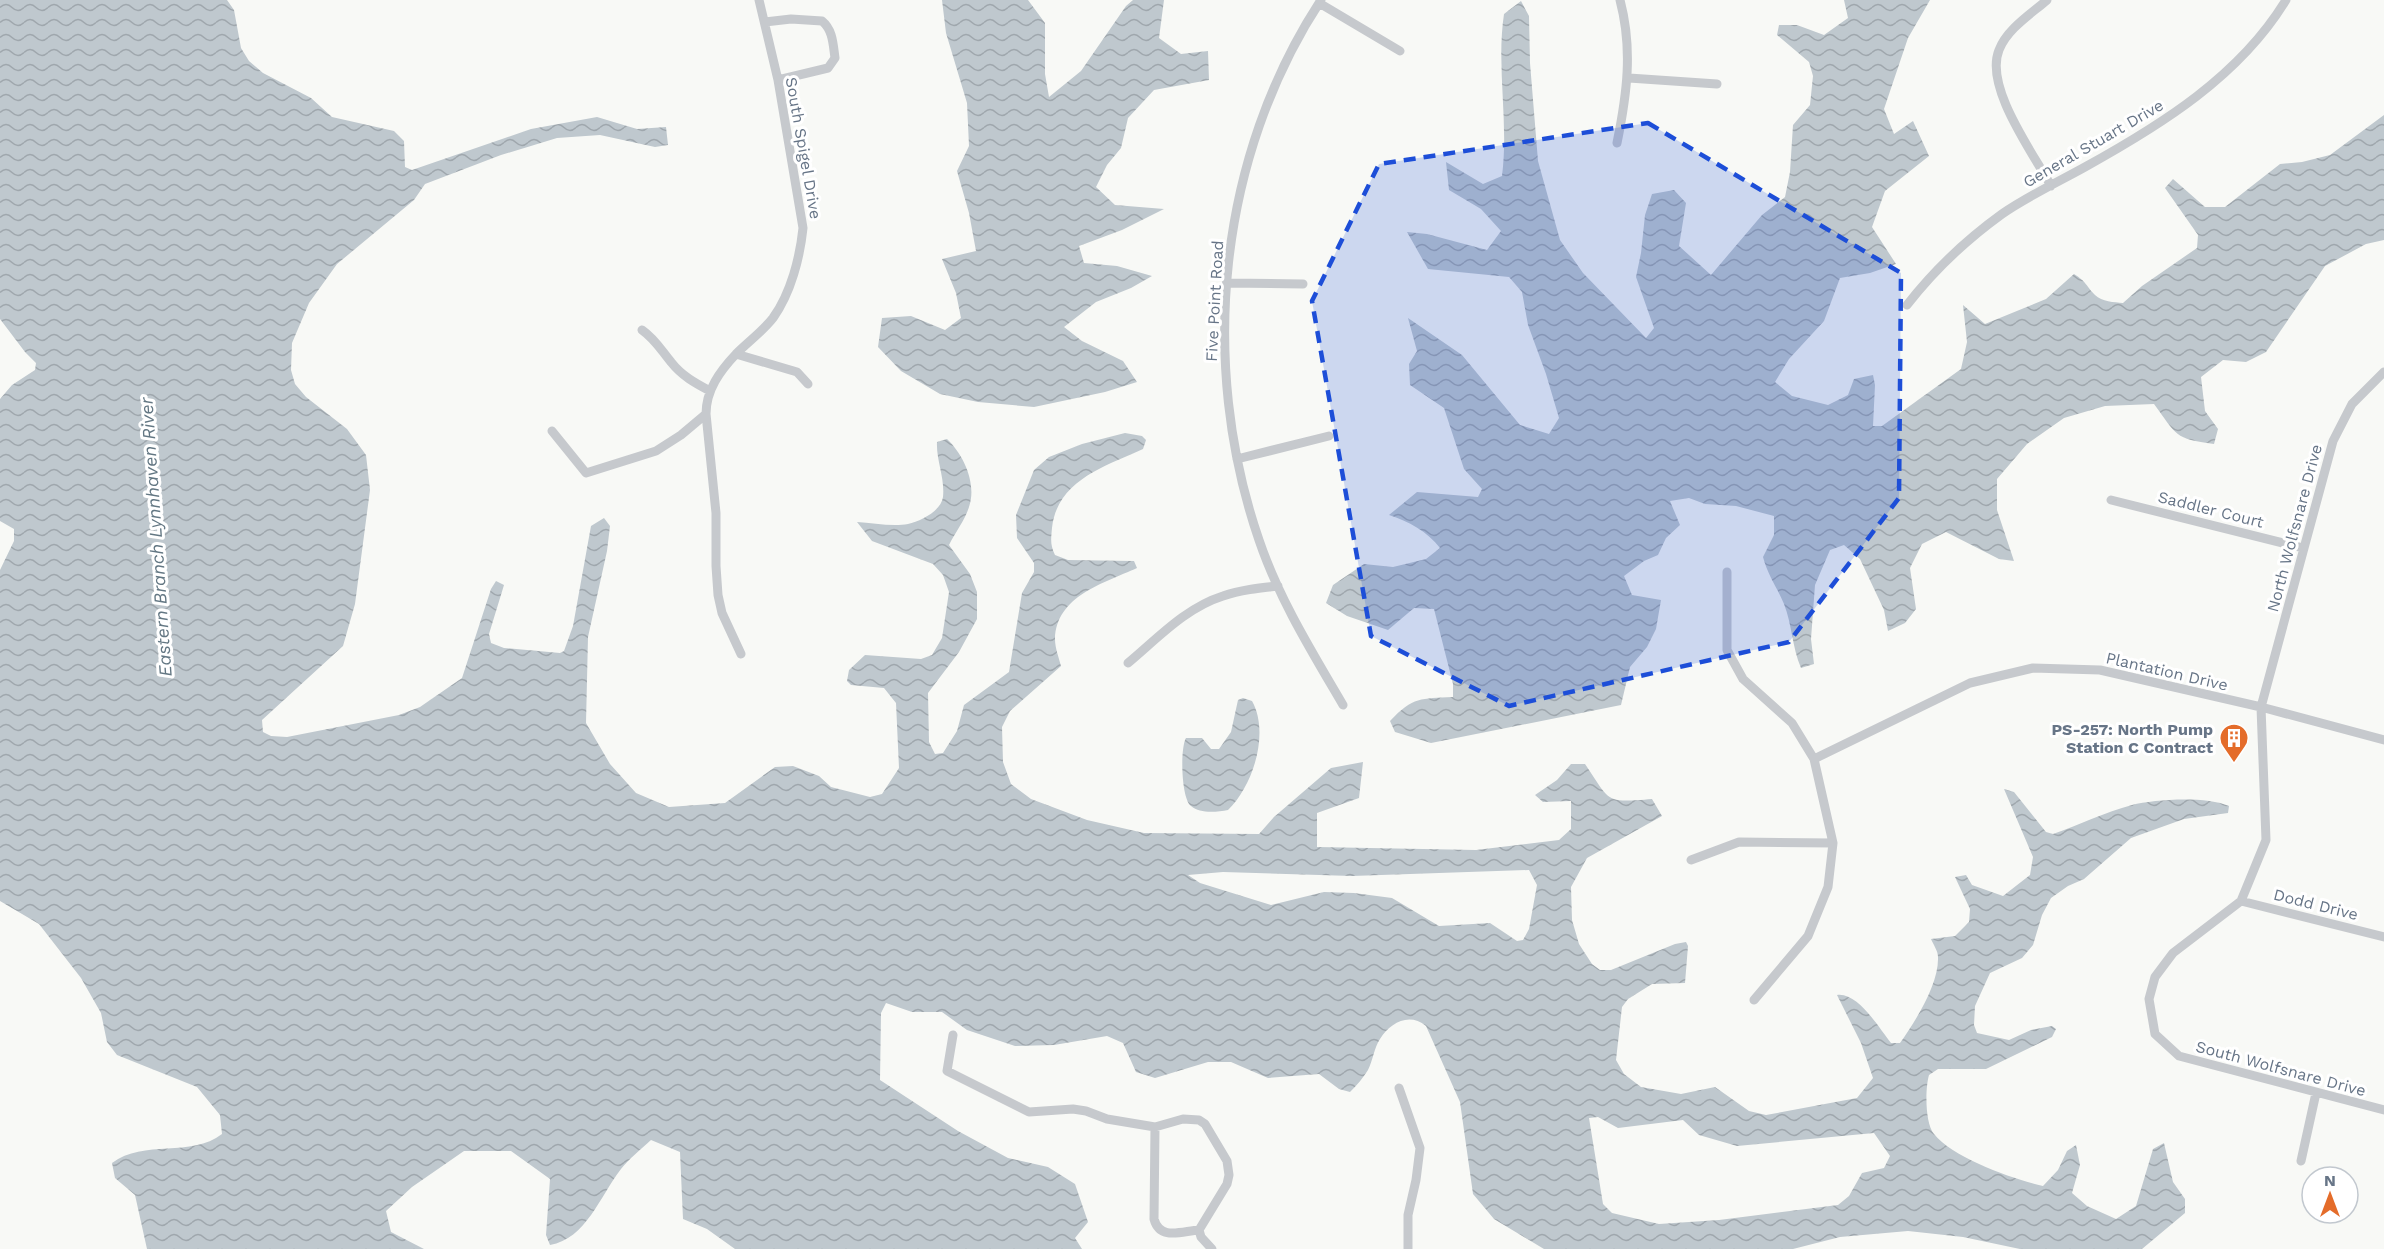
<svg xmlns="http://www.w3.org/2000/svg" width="2384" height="1249" font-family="'Work Sans',sans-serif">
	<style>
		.water { fill: url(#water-waves); fill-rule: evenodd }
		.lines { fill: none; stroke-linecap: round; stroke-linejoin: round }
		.street { stroke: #c6c9cd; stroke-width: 9 }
		.marked { fill: #1d4ed8; fill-opacity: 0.2; stroke: #1d4ed8; stroke-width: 4.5; stroke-dasharray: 12 8; stroke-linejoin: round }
		.labels { text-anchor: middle; stroke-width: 6; stroke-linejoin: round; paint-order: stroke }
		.street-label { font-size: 16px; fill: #677587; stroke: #fff }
		.poi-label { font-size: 16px; font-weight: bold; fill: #677587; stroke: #fff; text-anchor: end }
		.water-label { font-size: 18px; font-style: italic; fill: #637783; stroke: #fff }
	</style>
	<defs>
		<pattern id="water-waves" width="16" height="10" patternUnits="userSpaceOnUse" patternTransform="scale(1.5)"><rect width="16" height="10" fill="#bfc8ce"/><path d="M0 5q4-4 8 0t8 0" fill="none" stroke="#9fa7ad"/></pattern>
	</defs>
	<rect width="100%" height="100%" fill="#f8f9f6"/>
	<path class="water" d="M0,0H227L234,10L241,48L249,61L263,73L311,98L332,117L394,131L404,141L405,167L412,170L531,129L597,117L637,129L666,127L668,145L655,147L600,135L557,138L501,155L425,184L414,200L337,264L309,303L292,343L291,370L295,384L306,397L347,429L366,455L370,490L355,604L343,646L262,720L263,732L271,736L287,737L399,715L420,707L462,678L491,589L496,581L504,585L489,634L491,643L504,648L560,653L564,651L573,626L591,526L604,518L610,526L607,551L588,637L586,723L610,764L636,793L669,807L725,803L775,767L793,766L819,776L831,787L870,797L882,794L899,768L896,703L884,688L851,685L847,681L849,670L865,655L921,659L932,655L942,638L949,592L943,575L933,564L872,541L857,522C873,523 893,527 908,524C921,521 941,511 943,497C945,478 936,460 937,442L947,439C964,455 977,484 969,507C965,520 955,533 949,545L970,574L977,592V619L959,652L928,693L929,742L935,754L943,753L957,731L964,705L1009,672L1022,593L1034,572V563L1017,538L1016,515L1034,470L1049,457L1082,444L1125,433L1142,436L1146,440L1143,449C1106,466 1057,480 1052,528C1051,539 1050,545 1055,555L1068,560L1134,561L1137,568C1104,583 1056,596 1055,639C1055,648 1059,658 1061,666L1010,711L1002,727L1003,762L1011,784L1031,799L1087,820L1144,833L1259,834L1274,817L1331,768L1363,762L1359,798L1317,813V847L1476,850L1559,840L1571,829V801L1543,802L1535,795L1557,780L1571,764H1585C1611,802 1604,803 1652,799L1662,816L1587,858L1571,887L1572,920L1579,944L1592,964L1600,970H1611L1675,944L1686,942L1688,946L1685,983L1652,984L1628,999L1622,1007L1616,1060L1624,1074L1641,1087L1681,1094L1715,1087L1749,1111L1766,1115L1857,1098L1873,1078L1861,1043L1837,995C1858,992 1879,1028 1891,1043H1900C1915,1022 1939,984 1938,957C1938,951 1933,944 1931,939L1955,936L1969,922L1970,909L1955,877L1966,875L1972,885L2003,896L2030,875L2033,857L2004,789L2014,792L2046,832L2053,834C2079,825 2105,812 2132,805C2155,799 2207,796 2229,806L2228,813L2184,819L2131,838L2084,879L2068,886L2051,898L2042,915L2033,945L2022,958L1990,973L1975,1006L1974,1025L1977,1033L2009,1040L2031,1030L2052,1026L2056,1029L2052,1037L1986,1069H1938L1929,1075C1925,1089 1925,1123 1934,1134C1953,1158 2013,1179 2043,1186L2058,1170L2067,1151L2076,1145L2080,1165L2072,1193L2087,1206L2116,1219L2136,1206L2153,1149L2164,1143L2173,1182L2185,1199V1213L2142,1249H2020L1963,1237L1908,1231L1840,1237L1793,1249H1544L1494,1219L1473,1194L1460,1102L1426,1026C1409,1012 1390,1023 1380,1039C1374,1048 1373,1060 1368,1070C1363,1078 1357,1085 1350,1092L1339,1089L1319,1074L1268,1078L1231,1062H1208L1155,1078L1136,1072L1123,1043L1107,1036L1054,1045L1015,1046L967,1030L942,1012H912L886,1003L881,1013L880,1080L958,1131L1008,1158L1048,1167L1075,1184L1088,1222L1075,1238L1082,1249H735L707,1229L683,1219L680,1152L651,1140C641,1149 629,1159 621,1169C600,1196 586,1239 550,1245L546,1235L550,1179L511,1151H464L412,1187L386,1211L391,1232L424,1249H147L135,1195L115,1178L112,1163C144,1139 191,1158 222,1134L220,1115L197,1087L117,1055L107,1042L101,1013L81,978L39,924L0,901V570L14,541V529L0,521V399L12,385L35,370L36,363L25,352L0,319ZM1529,870L1537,885L1529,929L1523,940L1517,941L1490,923L1439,926L1392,898L1354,893L1324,892L1271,905L1200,883L1188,875L1223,872L1352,876ZM1598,1117L1618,1128L1683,1120L1699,1135L1737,1146L1874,1133L1890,1156L1884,1168L1862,1173L1849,1196L1838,1205L1719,1220L1659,1224L1612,1213L1603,1204L1589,1118Z
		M942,0H1028L1045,23V74L1049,97L1081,71L1126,6L1133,0H1164L1159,38L1181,54L1208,51L1209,80L1154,90L1128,118L1121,148L1107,165L1096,187L1115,205L1164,209L1122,230L1079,246L1084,263L1117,266L1152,276L1131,288L1096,302L1064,327L1082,341L1123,361L1137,382L1105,392L1034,407L978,402L940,394L901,371L878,347L882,318L911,316L945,330L961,318L956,293L942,259L976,251L969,213L957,171L969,146L967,103L946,33Z
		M1844,0H1930L1908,38L1884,109L1894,134L1913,121L1929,156L1885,191L1872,227L1896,264L1870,273L1840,278L1824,321L1789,359L1775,382L1792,396L1828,405L1848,395L1854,379L1873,375L1875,385L1873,426H1882L1961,369L1967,342L1963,305L1985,324L2046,299L2074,274C2087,282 2086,286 2095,295C2102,302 2114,302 2123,303L2142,286L2197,248L2198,235L2165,188L2173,179L2205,207H2225L2280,164L2302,162L2330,155L2384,115V240L2366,244L2325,266L2266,352L2246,362L2223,360L2201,377L2205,411L2218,429L2214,444C2174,439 2177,435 2154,404L2105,406L2064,418L2027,444L1997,479V510L2014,561L1999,559L1946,532L1922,544L1910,568L1916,609L1905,623L1888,631L1884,610L1860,559L1844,545L1830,550L1815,585L1811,639L1814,664L1801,668C1792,647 1792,624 1784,604C1777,587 1768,576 1763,557L1774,535V516L1736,506L1705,504L1689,498L1670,501L1680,525L1666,538L1658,555L1644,561L1624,576L1632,595L1661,600L1656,629L1647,647L1630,667L1621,705L1431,743L1395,732L1390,721C1414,696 1420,699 1453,697V684L1434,609L1414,608L1388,630L1347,616L1326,603L1333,585L1364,564L1393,567L1426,559L1440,548C1428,532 1408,521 1389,515L1417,492L1478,497L1482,489L1464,469L1444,408L1410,385L1409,364L1417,351L1408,318L1462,355L1520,425L1549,434L1559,418L1546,374L1528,325L1522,292L1509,277L1428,269L1407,232L1427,234L1487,250L1501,231L1481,209L1449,190L1446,162L1483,184L1502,176C1509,122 1496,67 1504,14L1521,1L1529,16L1530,63L1538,161L1560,240L1583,273L1646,338L1654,328L1636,277L1641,253L1645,215L1652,194L1674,190L1686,203L1679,246L1711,275L1762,215L1785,197L1790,172L1793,125L1810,105L1813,76L1809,62L1777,35L1779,25H1797L1824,35L1848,18Z
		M1243,698L1252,701C1270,733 1253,786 1228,810C1217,812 1200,814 1191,806C1181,798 1180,748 1186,738H1202L1211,749H1219L1231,732L1238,700Z"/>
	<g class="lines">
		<path class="street" d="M1321,0C1218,157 1198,363 1259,540C1279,599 1312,652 1343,705
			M2047,0C2031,14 2007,29 1999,50C1984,87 2033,153 2051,186
			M1319,3L1400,51
			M765,22L791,19L822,21C833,30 833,44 835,58L828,68L778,80
			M1629,78L1717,84
			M1617,143C1627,94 1633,49 1620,0
			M1227,283L1303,284
			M1907,305C1935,269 1966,240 2002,214C2028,196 2058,182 2085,167C2161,125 2240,76 2286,0
			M642,330C655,339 661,350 671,362C682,376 695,383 710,391
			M736,354C748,342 763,331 773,318C791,293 800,257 803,228L778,80L759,0
			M2384,372L2352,404L2333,441L2261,707L2266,840L2241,901L2173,953L2155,977L2149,999L2155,1034L2179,1056L2384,1110
			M706,414L716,513V566L718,595L722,613L741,654
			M552,431L586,473L656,451L681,435L706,414C706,390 720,371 736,354L797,372L808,384
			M1237,459L1329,436
			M2111,500L2303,548
			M1727,572V650L1743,679L1792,723L1814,759L1833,843L1828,887L1808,936L1754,1000
			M1128,663C1157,639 1185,608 1223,596C1240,590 1259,588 1278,586
			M1814,759L1970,683L2033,668L2100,670L2261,707L2384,740
			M1691,860L1739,842L1833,843
			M2241,901L2384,937
			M953,1035L947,1071L1029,1112L1073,1109L1086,1111L1107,1119L1155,1127L1183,1119L1199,1120L1205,1124L1227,1161L1229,1175L1227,1184L1199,1230
			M1399,1088L1420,1148L1416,1180L1408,1215V1249
			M1155,1127L1154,1219C1160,1241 1182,1231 1199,1230
			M2301,1161L2316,1093
			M1199,1230L1201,1237L1212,1249"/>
	</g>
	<path class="marked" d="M1648,123L1901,273L1899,498L1789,642L1509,706L1371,636L1312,301L1379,164Z"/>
	<defs>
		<g id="building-pin" transform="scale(1.5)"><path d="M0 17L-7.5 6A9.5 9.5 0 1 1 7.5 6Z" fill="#e46c2a" stroke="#fff"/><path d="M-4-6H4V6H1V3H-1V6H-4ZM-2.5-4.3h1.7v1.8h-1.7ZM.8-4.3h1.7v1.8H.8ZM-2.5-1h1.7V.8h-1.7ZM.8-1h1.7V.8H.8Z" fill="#fff"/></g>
	</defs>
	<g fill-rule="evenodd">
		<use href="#building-pin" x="2234" y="738"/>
	</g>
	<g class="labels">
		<g class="street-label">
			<text transform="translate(2093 143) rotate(-30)" y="6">General Stuart Drive</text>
			<text transform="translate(804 148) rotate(80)" y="6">South Spigel Drive</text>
			<text transform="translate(1214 301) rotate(-87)" y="6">Five Point Road</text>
			<text transform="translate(2211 509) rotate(14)" y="6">Saddler Court</text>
			<text transform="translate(2294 528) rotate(-75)" y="6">North Wolfsnare Drive</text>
			<text transform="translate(2167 671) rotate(13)" y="6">Plantation Drive</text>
			<text transform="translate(2316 904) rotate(14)" y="6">Dodd Drive</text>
			<text transform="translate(2281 1068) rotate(15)" y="6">South Wolfsnare Drive</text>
		</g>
		<g class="poi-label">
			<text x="2213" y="735">PS-257: North Pump<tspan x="2213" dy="18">Station C Contract</tspan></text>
		</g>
		<g class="water-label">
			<text transform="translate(156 537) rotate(-94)" y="6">Eastern Branch Lynnhaven River</text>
		</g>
	</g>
	<g transform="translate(2330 1195)"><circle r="28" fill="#ffffff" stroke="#c2c8cf" stroke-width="1.5"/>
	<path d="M0-4.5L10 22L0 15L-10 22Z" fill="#e46c2a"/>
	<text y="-9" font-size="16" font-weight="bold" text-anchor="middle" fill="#677587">N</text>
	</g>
</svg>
